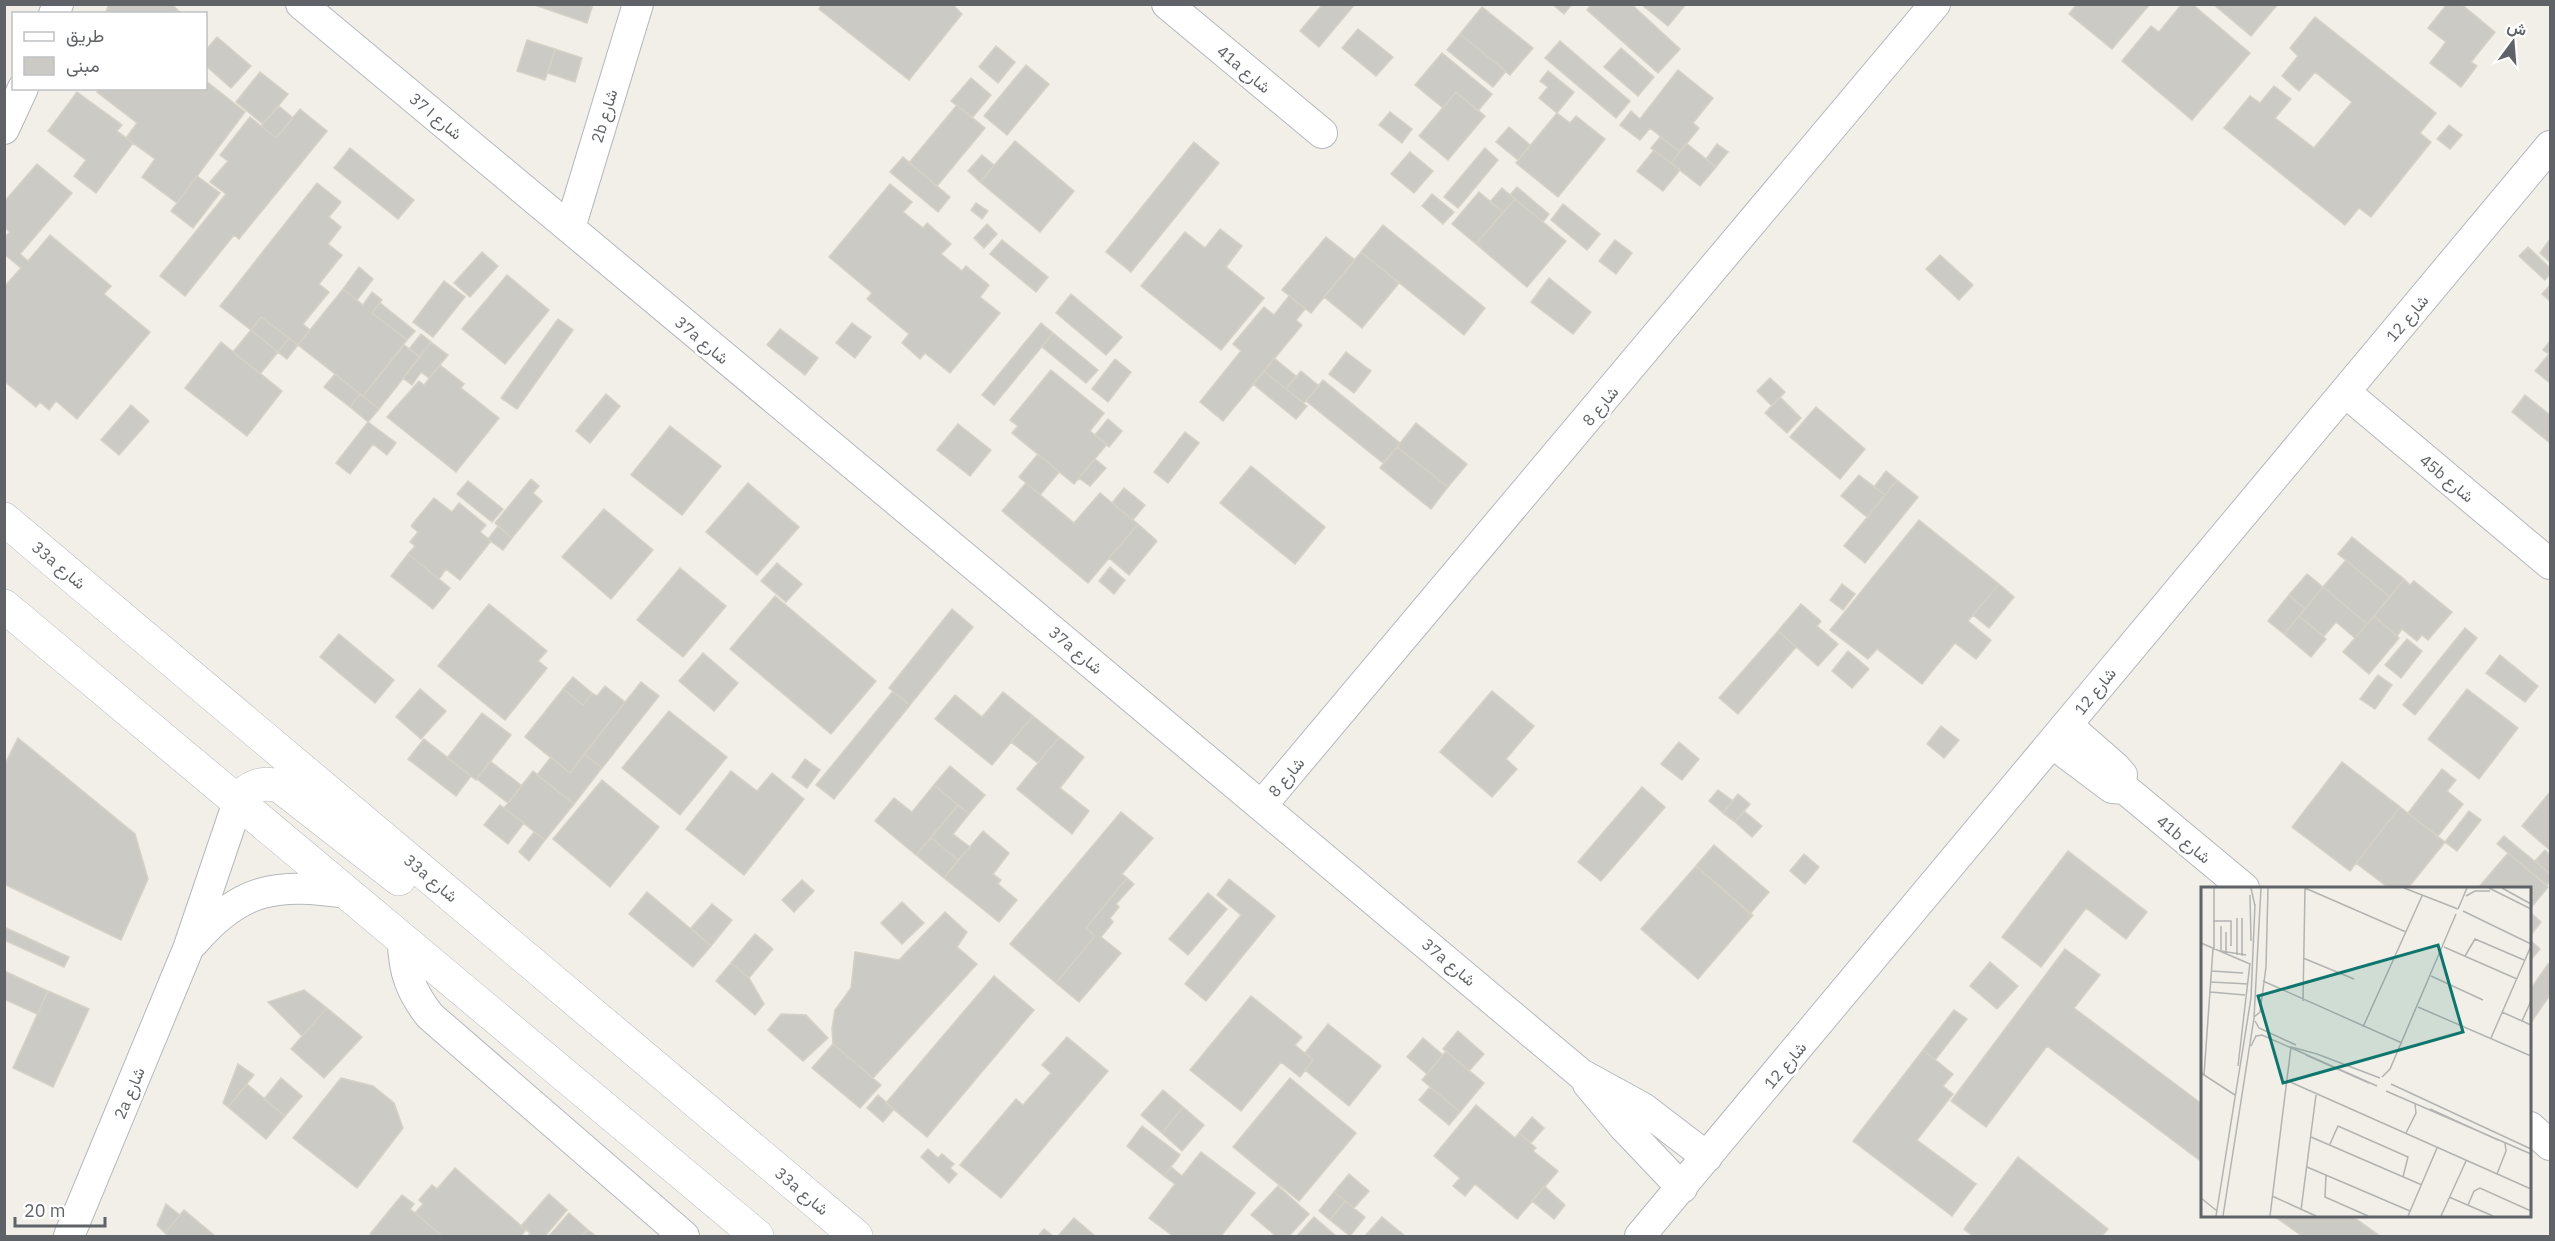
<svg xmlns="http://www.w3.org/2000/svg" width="2555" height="1241" font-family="'IBM Plex Sans',Vazirmatn,sans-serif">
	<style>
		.building { fill: #cccac5; stroke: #d6d1c6; stroke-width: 1.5 }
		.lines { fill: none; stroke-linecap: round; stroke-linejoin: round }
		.minor-casing { stroke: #b5b8bc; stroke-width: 32 }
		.tertiary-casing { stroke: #b5b8bc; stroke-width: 34 }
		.minor { stroke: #fff; stroke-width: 30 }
		.tertiary { stroke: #fff; stroke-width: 33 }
		.labels { text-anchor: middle; stroke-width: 6; stroke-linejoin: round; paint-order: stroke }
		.street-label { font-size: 16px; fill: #5f6368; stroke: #fff }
		.inset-road { fill: none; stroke: #b3b3b1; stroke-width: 1.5 }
		.view { fill: #0f766e; fill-opacity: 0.15; stroke: #0f766e; stroke-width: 3 }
		.inset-edge { fill: none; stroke: #5f6368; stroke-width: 3 }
	</style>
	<rect width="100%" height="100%" fill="#f1efe8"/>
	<path class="building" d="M109,4H171L180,12L105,14Z
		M532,4H593L587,23Z
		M822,4H952L962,14L909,80L819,9Z
		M1323,4H1355L1319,47L1300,31Z
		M1552,4H1572L1564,14Z
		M1592,4H1631L1680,49L1658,73L1587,10Z
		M1641,4H1686L1668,26Z
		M2077,4H2150L2112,49L2069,14Z
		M2182,4H2192L2250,53L2192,120L2122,61L2151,26L2159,32Z
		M2213,4H2278L2251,36Z
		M2447,4H2461L2495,32L2471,62L2477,66L2461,87L2430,63L2446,42L2428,28Z
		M1482,7L1533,48L1510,75L1460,34Z
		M2315,17L2436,113L2420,133L2431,142L2371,217L2359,208L2345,225L2224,128L2250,96L2260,103L2274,86L2291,99L2275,118L2314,148L2352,102L2315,72L2299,91L2282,76L2298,56L2290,48Z
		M1358,29L1393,57L1376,76L1342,48Z
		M1460,34L1506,71L1493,87L1447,50Z
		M217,37L251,66L231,88L206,66V50Z
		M527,40L555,49L545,80L517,71Z
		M1560,41L1630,101L1616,118L1545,58Z
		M996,46L1015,62L998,83L979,67Z
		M1621,48L1654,77L1638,96L1604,67Z
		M555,49L582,58L575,82L548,73Z
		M1442,53L1492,94L1478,111L1456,92L1443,108L1415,85Z
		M1026,65L1049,84L1007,135L984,116Z
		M1678,70L1713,98L1693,123L1699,128L1680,152L1650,128L1640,140L1620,125L1631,111L1640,119Z
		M1548,71L1574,92L1557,113L1539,98L1548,87L1540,81Z
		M260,72L288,94L263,124L236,102Z
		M971,78L991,95L972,118L951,101Z
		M206,81L245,112L177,203L142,177L155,159L126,138L137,123L97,92L100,88H206Z
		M77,92L122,125L117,131L133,143L96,193L74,176L86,160L48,131Z
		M1456,92L1485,116L1448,160L1419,136Z
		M957,105L985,128L937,186L909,163Z
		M279,106L293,118L276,138L261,126Z
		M300,109L327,131L239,239L234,235L185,296L160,276L226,194L210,182L228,161L220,155L250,117L276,138Z
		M1390,112L1412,129L1402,143L1379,125Z
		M1557,113L1570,123L1576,116L1605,139L1558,197L1516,163Z
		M2449,125L2462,135L2450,149L2437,139Z
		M1509,127L1530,145L1518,160L1496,142Z
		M1660,137L1680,152L1671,163L1651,148Z
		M1015,141L1074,191L1040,232L980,182Z
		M1194,142L1219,163L1131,272L1106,252Z
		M1686,143L1716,167L1700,186L1671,163Z
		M1717,144L1728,152L1716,167L1706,159Z
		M350,148L414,200L398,219L334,168Z
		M1485,148L1498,160L1458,208L1444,197Z
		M1654,150L1680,170L1663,191L1637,171Z
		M1410,152L1433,171L1414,193L1391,174Z
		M982,155L994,165L980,182L968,171Z
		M903,157L950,197L938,212L890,172Z
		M37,164L72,193L20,254L28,261L50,235L111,286L104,294L150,332L77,419L56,401L49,410L40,402L36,407L4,381V287L21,268L4,254V238L10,232L4,227V202Z
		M197,176L220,193L193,228L171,211Z
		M317,183L341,202L329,217L341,227L328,244L342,255L319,284L329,292L303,324L310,330L298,345L261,317L251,330L220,306Z
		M890,184L912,202L903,212L923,228L927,223L951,244L941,254L962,271L966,266L989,285L980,297L1000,313L950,373L925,353L920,359L902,343L909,334L867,299L872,293L829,257Z
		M1517,187L1549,214L1543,222L1510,195Z
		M1502,188L1515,199L1503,212L1490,202Z
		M1479,192L1503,212L1476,244L1452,224Z
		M1432,194L1454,212L1443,224L1422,206Z
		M1515,199L1566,241L1527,287L1476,244Z
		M976,203L988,211L982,219L971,210Z
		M1563,204L1600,234L1587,250L1551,220Z
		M987,224L997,234L984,248L974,238Z
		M1383,225L1485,308L1464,335L1361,252Z
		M1220,229L1242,246L1226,267L1264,298L1221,350L1141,286L1185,232L1205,248Z
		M1326,237L1355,260L1311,313L1282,290Z
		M2550,239V262L2540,253Z
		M1002,240L1048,277L1036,292L990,254Z
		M1615,240L1632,253L1616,274L1599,261Z
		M2528,247L2550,268V274L2545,280L2519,256Z
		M482,252L498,266L470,297L454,283Z
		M1361,252L1399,283L1362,328L1324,297Z
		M1940,255L1973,285L1959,300L1926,269Z
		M359,267L373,279L357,300L343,289Z
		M507,275L549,310L505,364L462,329Z
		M1549,278L1591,312L1573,334L1531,302Z
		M444,281L465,297L433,337L413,322Z
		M2550,285V301L2542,294Z
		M343,289L363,305L372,292L382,300L372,313L407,340L363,396L298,345Z
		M1071,294L1122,337L1106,355L1056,313Z
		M1289,296L1305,309L1296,320L1302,325L1223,421L1200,402L1241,351L1233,344L1264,307L1274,315Z
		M380,303L415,331L407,340L372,313Z
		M261,317L289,338L278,352L251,330Z
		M558,319L573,330L517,409L501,398Z
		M852,323L871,337L855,358L836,343Z
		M1041,323L1053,333L994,405L982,395Z
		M780,329L818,358L805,375L767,345Z
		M251,330L278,352L260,374L233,352Z
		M1053,333L1098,370L1086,383L1042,347Z
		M421,334L431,342L420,357L409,349Z
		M289,338L298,345L287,359L278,352Z
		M2550,341V383L2535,371L2549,354L2543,350Z
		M221,342L282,391L247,436L185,388Z
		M431,342L448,355L429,378L421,372L412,385L403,378Z
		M404,345L420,357L379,409L363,396Z
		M1346,352L1371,371L1354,393L1329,374Z
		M1274,358L1296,376L1286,389L1264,371Z
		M1115,359L1131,372L1108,402L1092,389Z
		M440,365L464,384L461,388L499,418L456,472L387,417L419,381L424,385Z
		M1051,370L1104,413L1090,431L1107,444L1074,484L1012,433L1018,426L1010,420Z
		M1264,371L1307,406L1296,419L1253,384Z
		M1301,371L1319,386L1304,403L1286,389Z
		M335,374L360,394L350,407L324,387Z
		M1770,378L1785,392L1772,406L1757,391Z
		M1323,380L1400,443L1383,463L1306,401Z
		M360,394L379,409L368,422L350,407Z
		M606,394L620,406L590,443L576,431Z
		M2525,395L2550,415V443L2512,412Z
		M1780,397L1801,418L1787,433L1765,413Z
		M131,405L149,421L119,455L101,440Z
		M1816,407L1865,449L1840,479L1790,437Z
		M1108,419L1122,431L1109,447L1095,435Z
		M368,422L396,443L387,455L373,444L350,474L336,463Z
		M1416,423L1467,464L1448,487L1397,447Z
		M958,424L991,450L970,476L937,450Z
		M670,426L721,466L682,515L631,475Z
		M1185,432L1199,443L1168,483L1154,472Z
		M1397,447L1448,487L1431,509L1380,468Z
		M1038,454L1059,472L1040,495L1019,477Z
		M1095,459L1106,468L1090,486L1079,478Z
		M1251,466L1325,527L1295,564L1220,503Z
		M1886,471L1897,480L1885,495L1874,487Z
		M1859,475L1885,495L1867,517L1841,496Z
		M531,479L539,486L533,493L542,501L512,538L495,523Z
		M1897,480L1918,497L1865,563L1844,546Z
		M468,481L503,509L492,522L457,494Z
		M748,483L799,527L757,575L706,532Z
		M1026,483L1074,523L1100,493L1138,524L1088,583L1002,511Z
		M1124,488L1145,505L1133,520L1112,503Z
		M434,498L452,512L459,503L486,525L480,532L491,541L460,580L446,569L439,579L408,554L415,546L410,542L418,532L411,526Z
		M604,509L653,550L611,599L562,557Z
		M1919,520L1999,584L1968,621L1991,640L1976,659L1955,643L1922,684L1877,649L1868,659L1830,630Z
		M1138,524L1157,541L1129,575L1109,558Z
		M498,526L512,538L503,550L488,539Z
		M2352,537L2404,579L2390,597L2338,554Z
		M408,554L450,588L433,609L391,576Z
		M2346,560L2390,597L2367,624L2323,587Z
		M777,563L802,584L786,602L761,581Z
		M1110,567L1125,580L1114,594L1099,581Z
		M680,568L726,606L683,657L637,620Z
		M2307,574L2323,587L2305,609L2289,595Z
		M2404,579L2410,585L2414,581L2452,612L2428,640L2422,635L2417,641L2402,629L2397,636L2374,616Z
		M1842,584L1855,594L1843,610L1830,600Z
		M1999,584L2014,597L1989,628L1973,615Z
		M2323,587L2367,624L2355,638L2336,622L2324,636L2299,616Z
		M2289,595L2305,609L2284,634L2268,621Z
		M775,596L876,681L831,734L730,649Z
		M489,604L547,651L538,661L547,668L505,720L438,666Z
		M1801,604L1821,621L1817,626L1838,644L1818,666L1778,631Z
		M952,609L973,627L910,705L889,688Z
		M2299,616L2326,639L2311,657L2284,634Z
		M2374,616L2399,638L2369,674L2343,652Z
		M2465,628L2477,638L2415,715L2403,705Z
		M1778,631L1796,647L1738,714L1719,698Z
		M339,634L394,680L375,703L320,657Z
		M2407,639L2422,651L2401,678L2385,665Z
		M1848,651L1869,669L1852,688L1832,671Z
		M703,653L738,683L714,711L679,681Z
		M2500,655L2538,686L2525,702L2486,673Z
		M2378,675L2392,685L2375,709L2360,699Z
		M573,677L592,693L583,705L563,689Z
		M641,682L659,696L602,768L584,754Z
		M605,686L625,702L570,773L525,737L563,689L583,705L592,693L597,696Z
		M420,689L446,711L421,739L396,717Z
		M2467,689L2518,728L2479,779L2428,739Z
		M893,691L910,705L834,799L816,785Z
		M1492,691L1534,726L1506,759L1517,769L1492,797L1440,752Z
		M1003,692L1033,716L992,765L935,719L955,695L982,717Z
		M669,711L727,757L680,815L622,768Z
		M482,713L511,735L476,780L447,758Z
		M1033,716L1059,737L1038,763L1011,742Z
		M1941,726L1959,740L1944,758L1927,744Z
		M1059,737L1084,757L1060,788L1089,811L1072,834L1017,789Z
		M18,738L135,834L148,879L121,940L4,884V766Z
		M424,739L471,776L456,796L408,759Z
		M1679,742L1699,759L1682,780L1661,764Z
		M584,754L602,768L574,804L537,775L551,757L570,773Z
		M805,759L820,770L807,788L792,777Z
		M490,761L522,786L508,803L477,779Z
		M2342,762L2400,807L2350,871L2292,827Z
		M950,766L985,795L969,814L934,785Z
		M2442,769L2456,780L2447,791L2463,804L2438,836L2408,813Z
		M533,771L574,804L545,840L504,808Z
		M731,771L757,791L772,773L804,799L744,875L686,829Z
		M602,780L659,827L610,887L553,839Z
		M934,785L958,805L916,855L875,821L894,798L912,812Z
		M1642,787L1665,807L1601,881L1578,862Z
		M1718,790L1733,801L1723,813L1709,801Z
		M2550,792V850L2522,826Z
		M1738,794L1750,804L1735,822L1723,813Z
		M500,805L524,823L508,844L484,825Z
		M958,805L969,814L953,834L970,847L958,860L931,838Z
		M2400,807L2445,842L2408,888H2389L2356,863Z
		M1744,811L1762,826L1752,837L1735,822Z
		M2469,811L2481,820L2457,851L2445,842Z
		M1121,812L1153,838L1122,874L1127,878L1086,928L1095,936L1056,983L1010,944Z
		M983,831L1009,853L993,874L1001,880L998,884L1017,900L999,922L944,878Z
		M534,832L545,840L529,861L519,852Z
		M2504,836L2550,874V881L2547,885L2497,844Z
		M931,838L958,860L944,878L916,855Z
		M1714,845L1769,892L1750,914L1696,866Z
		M2545,850L2550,855V874L2535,861Z
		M2068,851L2147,912L2126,939L2086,908L2041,967L2002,937Z
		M2508,853L2548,887L2530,909V888H2478Z
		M1804,854L1819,867L1805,884L1790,871Z
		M1696,866L1753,915L1698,979L1641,929Z
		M1127,878L1134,884L1116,904L1119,907L1110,918L1113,922L1101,937L1121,953L1079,1002L1056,983L1095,936L1086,928Z
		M1229,879L1275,916L1206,1001L1185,984L1241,915L1217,895Z
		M802,880L814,891L794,912L782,900Z
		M647,892L711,946L693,967L629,914Z
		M1208,893L1227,909L1188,955L1169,939Z
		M902,902L924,923L902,944L881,923Z
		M712,904L732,920L711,946L691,928Z
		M945,912L967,932L957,947L977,964L873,1078L833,1044L832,1028L835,1010L851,988L855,952L899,960Z
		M2530,912L2541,922L2530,936Z
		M4,927L69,957L64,967L4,940Z
		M755,934L773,949L749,978L731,963Z
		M2530,940L2540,949L2530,961Z
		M2065,949L2100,975L2074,1008L2202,1104V1162L2047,1046L1986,1127L1951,1101Z
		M1990,962L2018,986L1997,1009L1970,986Z
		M731,963L749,978L764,1004L755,1015L716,981Z
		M2548,964L2550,966V995L2530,1024V990Z
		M4,971L48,991L37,1014L4,999Z
		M994,976L1034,1010L927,1137L886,1103Z
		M304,990L327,1008L302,1036L268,1002Z
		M48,991L89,1009L53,1087L13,1068Z
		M1251,996L1302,1037L1295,1045L1313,1060L1300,1077L1281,1062L1241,1111L1190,1070Z
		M327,1008L362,1037L324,1078L291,1049Z
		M1954,1010L1967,1019L1935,1060L1923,1050Z
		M781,1014L806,1015L828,1038L803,1061L768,1030Z
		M1328,1024L1381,1066L1349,1106L1305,1070L1313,1060L1305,1053Z
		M1458,1031L1484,1054L1469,1071L1443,1049Z
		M1067,1037L1108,1071L1001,1198L960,1165L1016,1099L1023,1105L1051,1073L1042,1065Z
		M1423,1038L1443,1055L1427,1074L1407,1057Z
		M833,1044L881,1085L860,1108L812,1068Z
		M1923,1050L1953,1074L1943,1086L1953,1094L1917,1140L1976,1184L1952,1216L1853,1141Z
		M1446,1051L1484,1083L1460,1112L1422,1080Z
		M238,1064L254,1075L228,1107L223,1103Z
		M281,1078L302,1096L285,1116L264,1099Z
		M341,1078L373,1086L394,1103L403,1128L357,1188L293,1138Z
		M1290,1078L1356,1133L1299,1201L1233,1147Z
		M247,1084L285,1116L266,1139L228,1107Z
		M1430,1087L1460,1112L1449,1125L1419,1100Z
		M1163,1090L1183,1107L1162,1133L1141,1115Z
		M878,1095L894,1109L883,1122L867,1108Z
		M1476,1105L1515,1138L1519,1133L1536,1148L1533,1151L1558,1171L1517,1219L1475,1184L1465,1196L1453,1186L1460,1178L1434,1156Z
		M1183,1107L1204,1125L1182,1151L1162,1133Z
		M1532,1117L1544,1128L1531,1143L1519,1133Z
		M1142,1126L1180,1155L1164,1176L1127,1146Z
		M928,1149L938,1158L942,1154L954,1164L950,1168L957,1174L949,1183L921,1157Z
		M1201,1152L1255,1193L1221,1236H1173L1149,1218L1175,1184L1164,1176L1171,1167L1182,1176Z
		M2018,1157L2108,1229L2102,1236H1973L1964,1229Z
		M455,1168L526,1230L521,1236H442L415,1213L423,1204L419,1200L432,1185L437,1189Z
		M1349,1174L1369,1191L1354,1208L1334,1192Z
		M1278,1186L1309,1214L1289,1236H1276L1251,1215Z
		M1544,1186L1565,1205L1554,1219L1532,1201Z
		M1334,1192L1345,1201L1330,1220L1319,1211Z
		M549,1194L567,1210L545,1236H528L530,1233L521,1226Z
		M402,1195L414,1204L410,1209L442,1236H373L370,1234Z
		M1345,1201L1365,1217L1350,1236L1330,1220Z
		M166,1204L180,1215L165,1233L157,1225Z
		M184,1210L215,1236H169L165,1233Z
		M569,1213L588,1230L582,1236H549Z
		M2274,1216H2352L2380,1236H2302Z
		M1314,1217L1336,1236H1297Z
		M1382,1217L1405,1236H1365Z
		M1074,1218L1095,1236H1058Z
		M1044,1229L1053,1236H1038Z
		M588,1230L596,1236H582Z"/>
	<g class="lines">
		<g class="minor-casing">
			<path id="minor" d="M301,4L1011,596L1581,1074L1643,1108L1707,1157
				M1167,4L1322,133
				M54,14L58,4
				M4,129L23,88
				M570,228L638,4
				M2345,392L2550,564
				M2067,725L2115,767L2122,775
				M2052,743L2112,788L2125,789L2244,888
				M1262,805L1935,4
				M403,940C403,971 411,992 430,1016L684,1236
				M194,942C241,887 278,883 347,893
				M1588,1084L1624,1127L1682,1188
				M2530,1127L2550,1145
				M69,1236L188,949L238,802
				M1640,1236L2550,146"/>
		</g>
		<g class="tertiary-casing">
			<path id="tertiary" d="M4,519L856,1236
				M4,606L757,1236
				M238,802C248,785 263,781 281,787L399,879"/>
		</g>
		<use href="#minor" class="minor"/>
		<use href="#tertiary" class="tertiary"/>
	</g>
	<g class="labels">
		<g class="street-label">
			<text transform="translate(1244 69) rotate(40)" y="6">41a شارع</text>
			<text transform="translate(436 116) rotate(40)" y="6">شارع ا 37</text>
			<text transform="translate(604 116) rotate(-73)" y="6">2b شارع</text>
			<text transform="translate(2407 318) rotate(-50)" y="6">شارع 12</text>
			<text transform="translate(702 340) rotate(40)" y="6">37a شارع</text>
			<text transform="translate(1600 406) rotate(-50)" y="6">شارع 8</text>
			<text transform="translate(2447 478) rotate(40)" y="6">45b شارع</text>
			<text transform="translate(59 565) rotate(40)" y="6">33a شارع</text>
			<text transform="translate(1076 650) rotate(40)" y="6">37a شارع</text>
			<text transform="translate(2095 691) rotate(-51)" y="6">شارع 12</text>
			<text transform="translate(1286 777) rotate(-50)" y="6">شارع 8</text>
			<text transform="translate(2184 839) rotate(40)" y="6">41b شارع</text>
			<text transform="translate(431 878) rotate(40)" y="6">33a شارع</text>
			<text transform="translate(1449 962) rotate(40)" y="6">37a شارع</text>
			<text transform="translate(1785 1065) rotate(-50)" y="6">شارع 12</text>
			<text transform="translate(129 1093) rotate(-67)" y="6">2a شارع</text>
			<text transform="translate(802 1191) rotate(40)" y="6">33a شارع</text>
		</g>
	</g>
	<g transform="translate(2201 887)">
		<rect width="330" height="330" fill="#f1efe8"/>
		<path class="inset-road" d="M50,1L54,19M104,1L205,45M203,1L257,22M288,1L330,22M301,1L330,17M49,8L50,54M265,9L274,4H289M257,22L266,1M262,24L330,57M36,31V68M41,31V69M12,34H30V59M20,39V64M0,56L49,77M243,60L316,92M13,63V1M20,64L45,68M25,65V45M264,69L274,52L323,73M102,71L153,92M11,84L42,86M230,89L282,113M62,94L201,156M10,95L47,97M9,105L44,108M102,114L104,1M217,120L330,169M301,125L330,138M53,130L59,125L65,80L67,1M54,134L58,141L95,158M321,134L330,114M162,140L221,9M290,151L330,59M50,159L55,149L61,148L176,199M116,167L179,191M105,168L168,196M37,179L49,76M0,186L34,208M3,188L12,62M181,190L189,182L255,27M87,194L330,302M190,197L330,262M185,204L330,267M229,222L297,253M205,246L215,226L214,216M110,250L221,298M129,257L137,239L207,270L202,290M106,280L209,324M296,287L305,264L304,256M125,288L124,310L167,329M71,309L115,329M248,310L292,329M0,311L16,324M267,318L273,304L279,301L330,324M100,323L115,208M15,329L50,111L54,17M22,329L53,131L60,1M69,329L90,160L116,167M207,329L236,261M240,329L265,274"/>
		<path class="view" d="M237,58L262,145L82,196L57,109Z"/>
		<rect width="330" height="330" class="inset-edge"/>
	</g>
	<rect width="2555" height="1241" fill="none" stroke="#5f6368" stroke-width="12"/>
	<rect x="12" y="12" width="195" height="78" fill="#ffffff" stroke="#bfc1c3" stroke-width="1.5"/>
	<rect x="24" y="32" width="30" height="9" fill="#ffffff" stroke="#bfc1c3" stroke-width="1.5"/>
	<text x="66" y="42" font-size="18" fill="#5f6368">طريق</text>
	<rect x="24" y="57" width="30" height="18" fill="#cccac5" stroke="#bfc1c3" stroke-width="1.5"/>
	<text x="66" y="72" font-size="18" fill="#5f6368">مبنى</text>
	<g transform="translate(2513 42) rotate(16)" stroke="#ffffff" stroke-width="4.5" paint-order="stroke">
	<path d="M0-4.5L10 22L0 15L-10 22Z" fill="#5f6368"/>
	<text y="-9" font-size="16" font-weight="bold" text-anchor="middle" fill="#5f6368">ش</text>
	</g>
	<path d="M15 1217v9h90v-9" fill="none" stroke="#5f6368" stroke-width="3"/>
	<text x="24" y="1217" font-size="18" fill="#5f6368" stroke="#ffffff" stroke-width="4.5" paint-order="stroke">20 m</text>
</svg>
